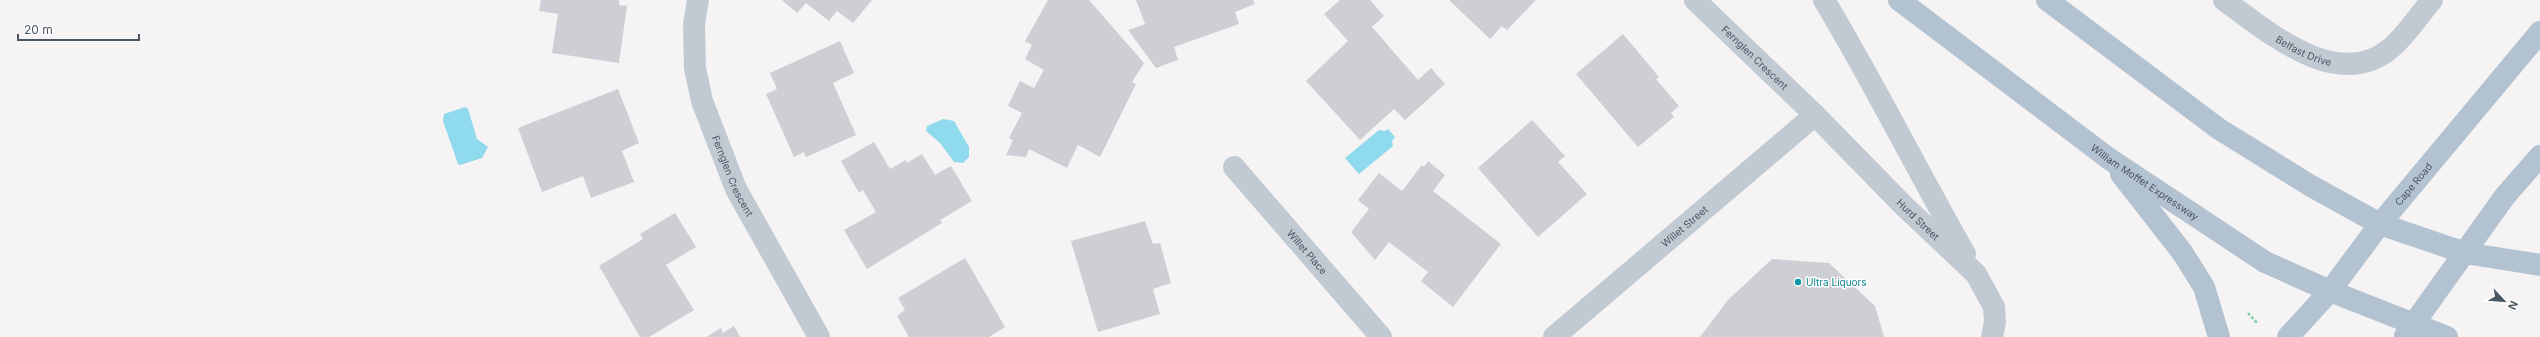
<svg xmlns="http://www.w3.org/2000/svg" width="2540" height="337" font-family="Inter,sans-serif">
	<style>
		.water { fill: #90daee }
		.building { fill: #cdcfd5 }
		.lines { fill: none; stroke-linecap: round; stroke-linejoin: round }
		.path { stroke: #7ad0a6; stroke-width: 2.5; stroke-dasharray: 3 2; stroke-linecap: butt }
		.minor { stroke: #c1cad2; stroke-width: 22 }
		.major { stroke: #b3c2d1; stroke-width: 22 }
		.culture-dot { fill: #0f9aa8; stroke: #fff; stroke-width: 1.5 }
		.labels { text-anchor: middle; stroke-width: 3; stroke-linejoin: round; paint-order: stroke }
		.street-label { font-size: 10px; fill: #4a5661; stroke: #fff }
		.culture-label { font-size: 10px; fill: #0d838f; stroke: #fff; text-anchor: start }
	</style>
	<rect width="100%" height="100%" fill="#f5f3f3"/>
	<path class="water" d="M465,107L468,109L477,139L488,147L482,158L460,165L458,164L443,121L444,114Z
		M943,119L954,121L969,147V157L963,163L954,162L940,143L926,131L927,126Z
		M1388,129L1395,137L1392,141L1393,146L1359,174L1345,158L1379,130L1385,131Z"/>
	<path class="building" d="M541,0H619V5L627,6L619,63L552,53L558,14L539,11Z
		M782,0H872L853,23L837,11L829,21L806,3L797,13Z
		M1048,0H1089L1144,63L1132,82L1136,84L1100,157L1078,145L1067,168L1029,149L1026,157L1006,155L1013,140L1009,138L1022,113L1008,106L1020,81L1034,88L1044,70L1025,59L1032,45L1025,41Z
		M1136,0H1253L1255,4L1235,12L1239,24L1174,47L1178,60L1156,68L1128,30L1145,24Z
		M1340,0H1370L1384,16L1372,27L1418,80L1431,68L1445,84L1405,120L1394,109L1360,140L1306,81L1348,41L1324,14Z
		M1449,0H1536L1507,30L1502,26L1490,39Z
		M1623,34L1659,77L1656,79L1679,106L1671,113L1674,117L1638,147L1576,74Z
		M840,41L854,73L833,83L856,135L806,157L804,152L794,157L766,94L777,89L770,73Z
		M618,89L639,143L622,151L634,182L591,198L583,176L542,192L518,128Z
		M1532,120L1565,156L1558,162L1587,194L1538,237L1478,168Z
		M874,142L890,169L906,160L907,163L922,154L935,175L951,166L972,201L940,220L942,223L867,269L844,230L876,212L863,190L859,193L841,161Z
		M1428,161L1445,175L1433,191L1501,244L1453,307L1421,281L1428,272L1389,242L1375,260L1351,232L1369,209L1358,200L1379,173L1402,191L1422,165L1424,167Z
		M675,213L696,247L666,265L694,310L649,337H640L599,266L643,239L640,234Z
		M1145,221L1153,244L1160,243L1171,283L1153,289L1160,314L1098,332L1071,241Z
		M965,258L1005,327L989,337H909L897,316L905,310L898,298Z
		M1772,259L1829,263L1875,306L1884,337H1700L1728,300Z
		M734,326L740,337H706L721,328L723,333Z"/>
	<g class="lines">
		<path class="path" d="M2248,313L2258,324"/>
		<g class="minor">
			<path id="s1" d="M698,0L694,24L695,68L702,101L736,189L819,337"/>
			<path id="s2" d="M1695,0L1815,115L1904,206L1976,274L1994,307L1995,322L1992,337"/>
			<path d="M1824,0C1874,83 1917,170 1965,254"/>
			<path id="s3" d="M2224,0C2268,32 2339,94 2392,47C2407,34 2419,15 2432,0"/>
			<path id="s4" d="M1234,167L1381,337"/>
			<path id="s5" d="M1554,337L1815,115"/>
		</g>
		<g class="major">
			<path id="s6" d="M1899,0L2108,158L2265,262L2330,291L2447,337"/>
			<path d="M2047,0L2219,129L2311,186L2380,224L2465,253L2540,265"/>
			<path d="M2121,174L2182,252L2204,287L2219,337"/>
			<path d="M2405,336L2505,196L2540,156"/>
			<path id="s7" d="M2288,337L2330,291L2380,224L2540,32"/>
		</g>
	</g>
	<circle class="culture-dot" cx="1798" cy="282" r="4"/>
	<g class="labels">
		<g class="street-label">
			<text dy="4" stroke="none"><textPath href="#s3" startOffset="95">Belfast Drive</textPath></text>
			<text dy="4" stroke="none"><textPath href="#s2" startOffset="83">Fernglen Crescent</textPath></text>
			<text dy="4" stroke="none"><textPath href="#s1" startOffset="183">Fernglen Crescent</textPath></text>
			<text dy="4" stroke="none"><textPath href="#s6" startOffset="306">William Moffet Expressway</textPath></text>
			<text dy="4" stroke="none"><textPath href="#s7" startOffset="198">Cape Road</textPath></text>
			<text dy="4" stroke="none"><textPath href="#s2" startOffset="313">Hurd Street</textPath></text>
			<text dy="4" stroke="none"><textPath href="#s5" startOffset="171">Willet Street</textPath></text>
			<text dy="4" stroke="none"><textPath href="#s4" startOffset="112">Willet Place</textPath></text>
		</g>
		<g class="culture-label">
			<text x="1806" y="286">Ultra Liquors</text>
		</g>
	</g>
	<g transform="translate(2504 301) rotate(116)" stroke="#ffffff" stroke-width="3" paint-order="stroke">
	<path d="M0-3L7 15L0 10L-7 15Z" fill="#4a5661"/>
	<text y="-6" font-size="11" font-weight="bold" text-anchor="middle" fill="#4a5661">N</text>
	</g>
	<path d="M18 34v6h121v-6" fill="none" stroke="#4a5661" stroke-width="2"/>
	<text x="24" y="34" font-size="12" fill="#4a5661" stroke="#ffffff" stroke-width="3" paint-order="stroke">20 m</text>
</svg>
